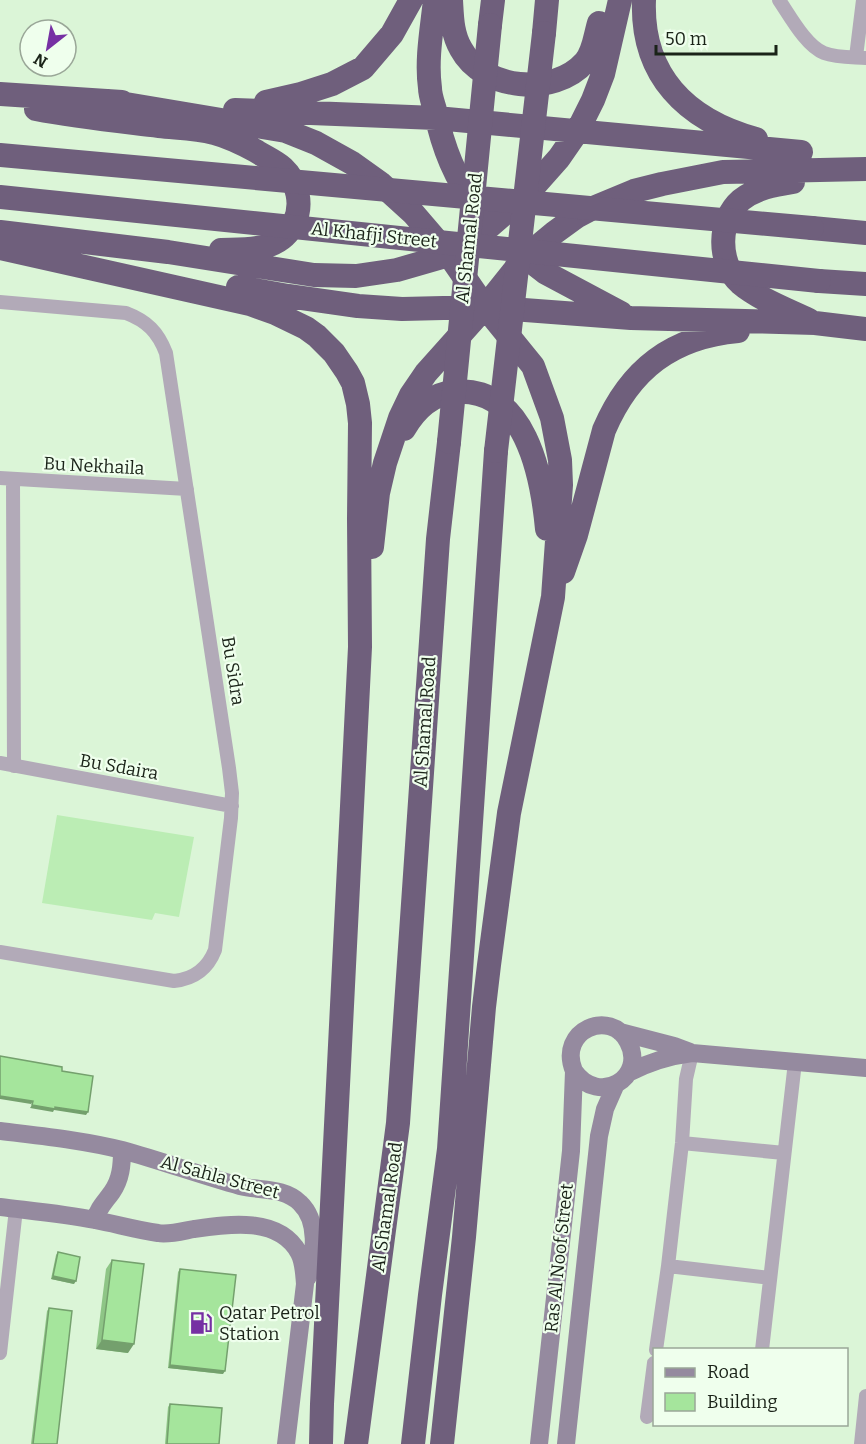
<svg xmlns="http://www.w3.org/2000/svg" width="866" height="1444" font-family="Bitter,serif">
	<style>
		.grass { fill: #bbedb4 }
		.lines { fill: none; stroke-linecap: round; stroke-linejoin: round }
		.street { stroke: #b2aab8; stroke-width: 14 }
		.secondary { stroke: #958a9f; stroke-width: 18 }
		.highway { stroke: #6f5f7c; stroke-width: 24 }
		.highway-bridge { stroke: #6f5f7c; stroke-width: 24 }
		.wall { fill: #8ec586 }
		.shaded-wall { fill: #74a06d }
		.building { fill: #a5e59c; stroke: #74a06d; stroke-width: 1.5 }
		.labels { text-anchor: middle; stroke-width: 4.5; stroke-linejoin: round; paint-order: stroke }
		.street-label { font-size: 18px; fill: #1a2318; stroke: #efffed }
		.poi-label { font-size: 18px; fill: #1a2318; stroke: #efffed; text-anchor: start }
	</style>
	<rect width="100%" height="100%" fill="#dbf5d7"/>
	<path class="grass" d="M57,815L194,837L179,917L155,913L152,920L42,903Z"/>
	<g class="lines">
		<path class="street" d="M779,0C790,16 806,46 824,53C837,58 853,57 866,58
			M856,57L863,0
			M0,302L126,313C147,321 158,332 166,353L229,768L232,793L231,818L215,950C208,968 194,979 174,981L0,952
			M0,478L187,489
			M13,479L14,766
			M0,763L232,806
			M682,1143L784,1153
			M668,1266L770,1278
			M656,1350L668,1266L682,1143L686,1079L692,1053
			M762,1350L795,1062
			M0,1353L16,1209
			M647,1417L654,1363
			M861,1444L866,1396"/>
		<path class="secondary" d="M620,1032L674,1046L690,1052
			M628,1073C649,1062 668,1056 692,1053L866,1068
			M0,1131C40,1136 82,1140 122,1150C162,1161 200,1175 240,1186C260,1191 284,1187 300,1203C319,1221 315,1254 308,1277
			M0,1207C32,1211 64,1214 95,1220C116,1224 137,1230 158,1233C169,1235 183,1231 194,1229C228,1224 279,1216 299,1253C304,1262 304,1273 305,1284L286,1444
			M95,1220C98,1208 105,1202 112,1192C121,1179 122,1165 122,1150
			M539,1444L571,1151L574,1071C557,1030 611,1008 628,1042C647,1077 599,1107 574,1071
			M566,1444L599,1136L605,1109L616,1084"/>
		<path class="highway" d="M435,0C432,28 426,60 430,88C430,95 433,103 435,110C443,148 455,179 479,210
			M451,0C452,17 452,34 461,49C483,90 554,97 585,62C594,52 595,36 599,23
			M644,0C641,75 686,120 756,139
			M490,25L493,0
			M544,33L547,0
			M0,94L122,102
			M108,101L286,131L316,143L352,163L380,183L413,213L449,255L485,307L533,366L552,418L560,460L561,485L553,597L509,813L489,965L484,1007L464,1237L442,1444
			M266,102L301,94L332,84L363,68L392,34L411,0
			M36,109C77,117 118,121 159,126C177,128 197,128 214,133C229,137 243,144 256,151C265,157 275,161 283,168C298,182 303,205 294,223C280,252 249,249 221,250
			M235,110L436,118L801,152
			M793,182C774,185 756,188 741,200C718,220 717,262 740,283C759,299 786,309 809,320
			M812,228L866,233
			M0,232L168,252L314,275L356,276L397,270L449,255L490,226L528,193L559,158L577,132L593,100L603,74L620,0
			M0,248L250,304L275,313L306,328L317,336L334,353L347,372L353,383L358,404L360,423L359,519L360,647L322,1404L321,1444
			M515,249L546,273L621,313
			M819,281L866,284
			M238,287L288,296L358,306L402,309L485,307L631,318L815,323L866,329
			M404,429C415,410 431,394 454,392C525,385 542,475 547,529
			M372,547L378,493L385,463L400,418L411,395L426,373L485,307L525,257L554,233L576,217L593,208L634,191L662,184L723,172L866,169
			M563,572L576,535L604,430C630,369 672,337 738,331
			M356,1444L398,1123L438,539L449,442
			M413,1444L430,1295L449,1149L496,451"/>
		<path class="highway-bridge" d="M0,155L812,228
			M0,197L819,281
			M449,442L490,25
			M496,451L544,33"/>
	</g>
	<path class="wall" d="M58,1252L74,1284L51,1279L56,1255Z
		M112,1260L128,1353L96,1349L106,1269Z
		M180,1269L223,1374L168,1368L178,1272Z
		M49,1308L57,1444H31L47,1311Z
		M170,1404L219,1444H165L168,1407Z"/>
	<path class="shaded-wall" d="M0,1096L33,1101L31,1104L0,1099Z
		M32,1105L55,1107L88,1112L86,1115L54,1110L53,1112L30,1108Z
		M53,1276L76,1281L74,1284L51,1279Z
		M102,1340L134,1344L128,1353L96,1349Z
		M170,1365L225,1371L223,1374L168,1368Z"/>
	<path class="building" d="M0,1056L62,1067V1071L93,1076L88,1112L55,1107V1109L32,1105L33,1101L0,1096Z
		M58,1252L80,1257L76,1281L53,1276Z
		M112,1260L144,1264L134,1344L102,1340Z
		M180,1269L236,1275L225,1371L170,1365Z
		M49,1308L72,1311L57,1444H33Z
		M170,1404L222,1408L219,1444H167Z"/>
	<defs>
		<g id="fuel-bare" transform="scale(1.8)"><path d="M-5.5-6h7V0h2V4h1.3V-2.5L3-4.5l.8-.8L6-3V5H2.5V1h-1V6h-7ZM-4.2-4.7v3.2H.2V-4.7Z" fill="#7630a3" stroke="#efffed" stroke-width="2.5" paint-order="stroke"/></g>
	</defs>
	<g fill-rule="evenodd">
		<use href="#fuel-bare" x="201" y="1323"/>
	</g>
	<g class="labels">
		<g class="street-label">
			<text transform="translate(374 235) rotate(6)" y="6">Al Khafji Street</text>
			<text transform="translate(469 238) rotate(-84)" y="6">Al Shamal Road</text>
			<text transform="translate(94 466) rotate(3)" y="6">Bu Nekhaila</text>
			<text transform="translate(233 671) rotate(81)" y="6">Bu Sidra</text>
			<text transform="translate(425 722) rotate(-86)" y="6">Al Shamal Road</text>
			<text transform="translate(119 767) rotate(10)" y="6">Bu Sdaira</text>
			<text transform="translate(220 1177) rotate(15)" y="6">Al Sahla Street</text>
			<text transform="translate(387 1207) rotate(-82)" y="6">Al Shamal Road</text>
			<text transform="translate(559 1258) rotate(-84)" y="6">Ras Al Noof Street</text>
		</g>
		<g class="poi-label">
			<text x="219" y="1319">Qatar Petrol<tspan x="219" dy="21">Station</tspan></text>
		</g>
	</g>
	<rect x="653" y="1348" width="195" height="78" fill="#efffed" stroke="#9aa798" stroke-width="1.5"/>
	<rect x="665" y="1368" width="30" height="9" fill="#958a9f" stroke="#9aa798" stroke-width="1.5"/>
	<text x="707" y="1378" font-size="18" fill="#1a2318">Road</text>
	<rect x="665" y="1393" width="30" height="18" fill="#a5e59c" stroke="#9aa798" stroke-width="1.5"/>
	<text x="707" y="1408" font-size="18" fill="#1a2318">Building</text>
	<g transform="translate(48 48) rotate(211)"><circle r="28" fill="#efffed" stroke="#9aa798" stroke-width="1.5"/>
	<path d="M0-4.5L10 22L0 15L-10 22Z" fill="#7630a3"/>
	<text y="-9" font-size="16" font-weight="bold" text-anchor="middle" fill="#1a2318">N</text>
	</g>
	<path d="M656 45v9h120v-9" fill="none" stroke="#1a2318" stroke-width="3"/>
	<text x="665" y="45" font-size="18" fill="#1a2318" stroke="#efffed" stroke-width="4.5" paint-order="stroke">50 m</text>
</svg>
